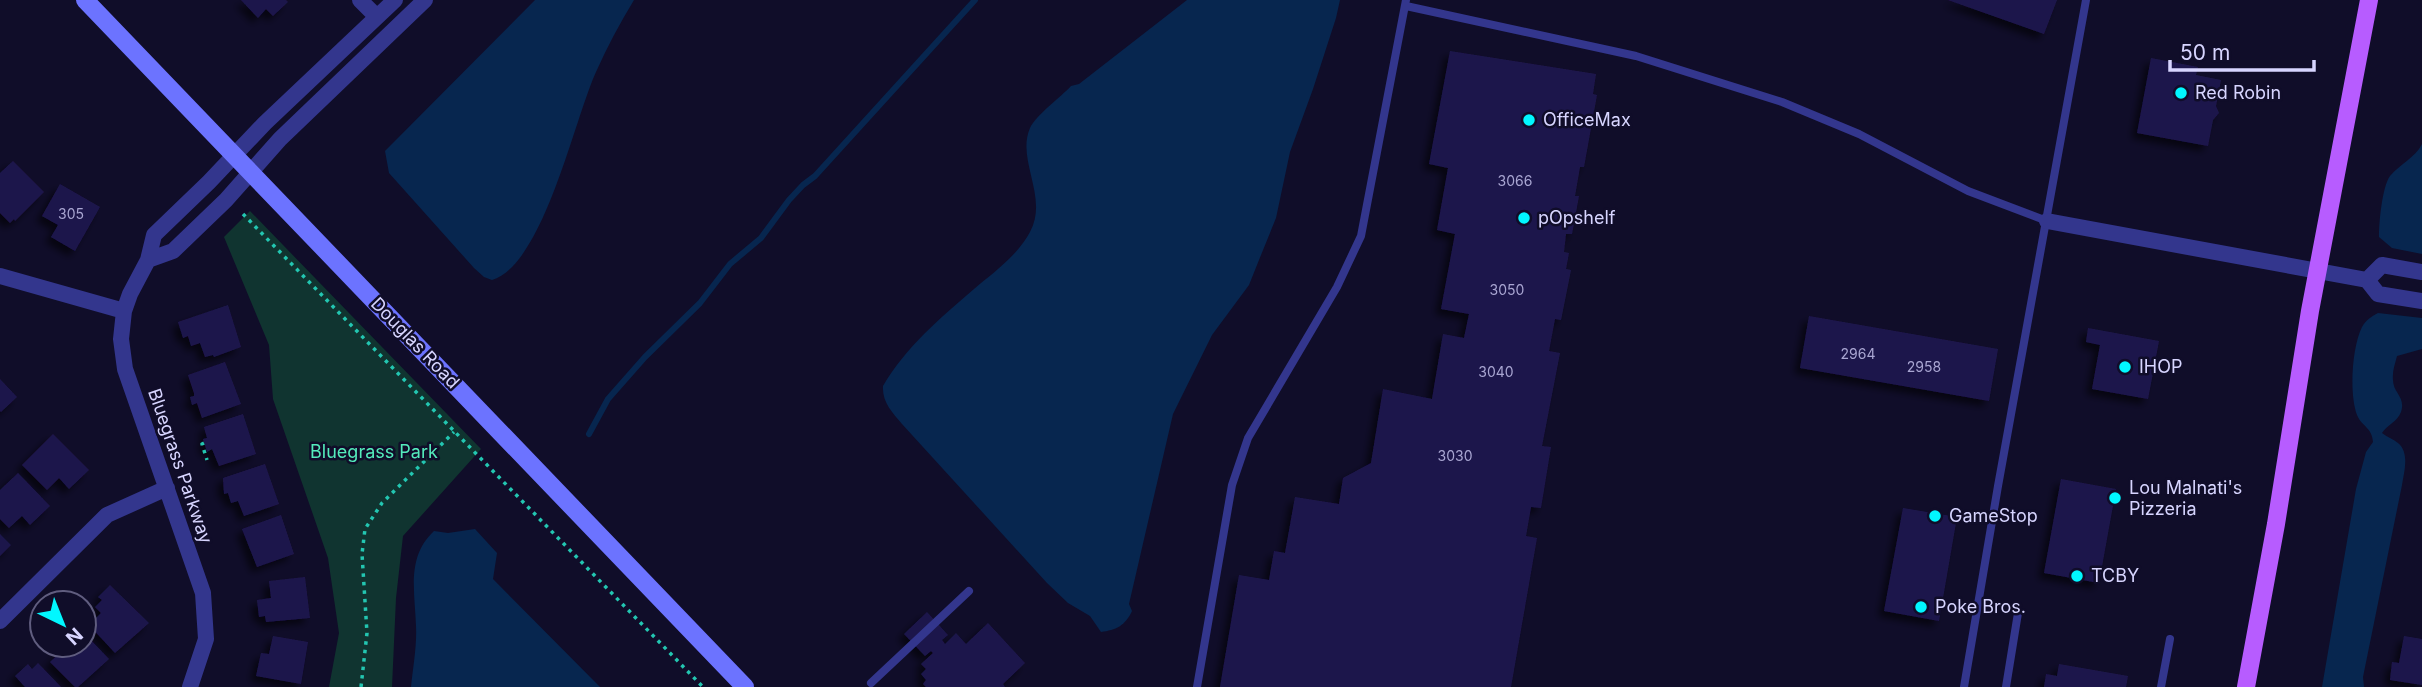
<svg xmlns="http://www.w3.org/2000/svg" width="2422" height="687" font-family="Inter,sans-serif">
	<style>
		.green { fill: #103430 }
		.water { fill: #07264f }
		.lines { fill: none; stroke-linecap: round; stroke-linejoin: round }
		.stream { stroke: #07264f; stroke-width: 6 }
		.building { fill: #1e174c; filter: url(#shadow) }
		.path { stroke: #23c6b1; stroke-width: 3.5; stroke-dasharray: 3.5 5; stroke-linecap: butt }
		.lane { stroke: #33368d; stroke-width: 8 }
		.street { stroke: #33368d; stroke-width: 16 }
		.secondary { stroke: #6c73ff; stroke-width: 18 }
		.primary { stroke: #b75cff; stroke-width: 18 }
		.poi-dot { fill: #01f7ff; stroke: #100d29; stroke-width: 2.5 }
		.labels { text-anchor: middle; stroke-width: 5; stroke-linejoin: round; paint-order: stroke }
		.number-label { font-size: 14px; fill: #a9a6d2 }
		.poi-label { font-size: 18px; fill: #d7d5ff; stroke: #100d29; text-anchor: start }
		.street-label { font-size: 18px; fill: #d7d5ff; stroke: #100d29 }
		.park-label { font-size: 18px; fill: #54ecbc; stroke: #100d29 }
	</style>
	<defs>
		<filter id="shadow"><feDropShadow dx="-5.5" dy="5.5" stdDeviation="3.5" flood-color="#0009"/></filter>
	</defs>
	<rect width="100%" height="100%" fill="#100d29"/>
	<path class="green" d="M250,211L481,449L403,536L396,598L392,687H329L339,633L328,558L273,399L269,345L224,237Z"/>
	<path class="water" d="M535,0H634C620,23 607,47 596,72C574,120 544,264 492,280L484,277L474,268L389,173L385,151Z
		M1187,0H1340L1336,18L1313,89L1290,152L1276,218L1259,260L1249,285L1212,335L1173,414L1129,604L1132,611C1125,626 1116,630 1101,632L1090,616L1068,603L1047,583L902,424C892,412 882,402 883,386C906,347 940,318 974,289C994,272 1017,256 1030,232C1049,197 1016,160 1030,128C1036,115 1061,97 1071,86L1079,84Z
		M2422,144V254L2392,248L2379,237C2379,223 2382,187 2390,176C2400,164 2415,158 2422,144Z
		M2378,313L2422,318V349L2397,356C2395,364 2392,372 2393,380C2393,393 2406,397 2401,412C2397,422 2387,425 2382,433C2387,437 2393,439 2398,443C2410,453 2404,472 2402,485L2363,677L2364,687H2322L2356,489L2366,452L2373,442C2372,427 2362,427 2357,415C2349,394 2352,347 2362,327C2366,320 2372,316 2378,313Z
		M475,529L497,553L493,579L600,687H411C413,667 417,646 416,626C415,592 406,557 434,531L448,533Z"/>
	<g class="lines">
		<path class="stream" d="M589,434L608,399L645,357L700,303L730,264L761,238L789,200L803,185L815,176L975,0"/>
	</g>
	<path class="building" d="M241,0H286L288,2L273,16L266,9L258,18Z
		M1948,0H2057L2044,34Z
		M1450,51L1596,74L1593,94L1597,95L1584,167H1580L1575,196H1579L1572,234H1566L1564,252L1569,253L1566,269L1571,270L1561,320L1555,319L1549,351L1560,353L1542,446L1551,447L1541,508L1531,507L1526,536L1537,538L1511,687H1220L1239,575L1269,580L1274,551L1285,553L1295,497L1339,504L1343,478L1371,463L1383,389L1432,399L1443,334L1464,338L1469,314L1441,309L1455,234L1437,230L1448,168L1429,164Z
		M2151,58L2198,67L2196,75L2221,80L2216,106L2219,113L2213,120L2208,146L2137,133Z
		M13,161L44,192L15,221L14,219L10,223L0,213V173Z
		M60,184L100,207L75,251L51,237L58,225L42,216Z
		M228,305L241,347L214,357L213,355L205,357L200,343L191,346L188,336L183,338L178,322Z
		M1809,316L1998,349L1989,401L1800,368Z
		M2088,328L2159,341L2148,399L2092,389L2100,345L2086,342Z
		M225,362L241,404L202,418L197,403L192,405L190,397L194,396V393L188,375Z
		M0,379L17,397L1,412L0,411Z
		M243,414L256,454L219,466L212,449L207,452L203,439L207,438L204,427Z
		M53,434L89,470L69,489L59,478L47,490L22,465Z
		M265,464L279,504L244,516L238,501L231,503L228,493L224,494L223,478Z
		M18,473L50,506L30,525L22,516L9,528L0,519V490Z
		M2061,479L2116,489L2099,583L2044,573Z
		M1903,508L1957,517L1939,621L1884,611Z
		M281,515L294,554L257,567L242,529Z
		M0,534L11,545L0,556Z
		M305,577L310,618L266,622L265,616L259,617L257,600L271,598L269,581Z
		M110,585L149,623L115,653L89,625L101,613L95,607L102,600L98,597Z
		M927,612L948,635L942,640L945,644L956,633L966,644L988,623L1025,663L1003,684L1005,687H926L923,684L926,680L921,674L926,669L921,664L933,653L931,651L925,656L904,634Z
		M84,633L109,659L78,687H75L50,662L62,651L57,645H84Z
		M273,636L308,642L301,684L256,676L261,653L269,654Z
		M2404,636L2422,639V685L2390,680L2392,662L2399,663Z
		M38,663L61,687H25L15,676L28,664L32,669Z
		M2059,664L2128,676L2126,687H2044L2046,674L2057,676Z"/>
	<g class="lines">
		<path class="path" d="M243,214L703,687
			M204,443L202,444L207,460
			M361,687L367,633L362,554L365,529L382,503L454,432"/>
		<path class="lane" d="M1406,6L1636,56L1782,102L1859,134L1968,191L2047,221
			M871,683L969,591
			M1197,687L1232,485L1248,438L1337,287L1361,236L1406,0
			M1964,687L1998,486L2086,0
			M2006,687L2018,613
			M2161,687L2170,639"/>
		<path class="street" d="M360,0L376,16
			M2047,221L2367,280L2378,294L2422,301
			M148,260L173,251L226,200L280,139L425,0
			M0,276L124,311
			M2367,280L2382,265L2422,272
			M0,621L107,515L167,488
			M190,687L206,639L203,593L125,369L121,339L124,311L130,294L148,260L154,235L209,182L265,123L395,0"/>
		<path class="secondary" d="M85,0L745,687"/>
		<path class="primary" d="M2246,687L2276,524L2310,311L2369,0"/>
	</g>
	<g class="poi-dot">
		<circle cx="2181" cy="93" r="7"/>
		<circle cx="1529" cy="120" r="7"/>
		<circle cx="1524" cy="218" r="7"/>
		<circle cx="2125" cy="367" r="7"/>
		<circle cx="2115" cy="498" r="7"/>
		<circle cx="1935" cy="516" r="7"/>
		<circle cx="2077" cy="576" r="7"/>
		<circle cx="1921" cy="607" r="7"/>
	</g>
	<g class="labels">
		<g class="number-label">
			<text x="1515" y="186">3066</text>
			<text x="71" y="219">305</text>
			<text x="1507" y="295">3050</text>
			<text x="1858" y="359">2964</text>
			<text x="1924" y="372">2958</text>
			<text x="1496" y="377">3040</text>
			<text x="1455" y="461">3030</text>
		</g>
		<g class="poi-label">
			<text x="2195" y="99">Red Robin</text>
			<text x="1543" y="126">OfficeMax</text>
			<text x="1538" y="224">pOpshelf</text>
			<text x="2139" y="373">IHOP</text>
			<text x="2129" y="494">Lou Malnati's<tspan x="2129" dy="21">Pizzeria</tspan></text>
			<text x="1949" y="522">GameStop</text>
			<text x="2091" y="582">TCBY</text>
			<text x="1935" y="613">Poke Bros.</text>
		</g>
		<g class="street-label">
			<text transform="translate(415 343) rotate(46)" y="6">Douglas Road</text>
			<text transform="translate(180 466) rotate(71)" y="6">Bluegrass Parkway</text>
		</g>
		<g class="park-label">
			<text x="374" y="458">Bluegrass Park</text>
		</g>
	</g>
	<g transform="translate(63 624) rotate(137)"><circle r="33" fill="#100d29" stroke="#605d7f" stroke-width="2"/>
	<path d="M0-5L12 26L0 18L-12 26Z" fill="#01f7ff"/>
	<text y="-10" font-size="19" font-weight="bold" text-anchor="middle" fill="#d7d5ff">N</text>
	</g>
	<path d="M2170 60v10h144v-10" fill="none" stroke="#d7d5ff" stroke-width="3.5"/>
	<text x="2180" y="60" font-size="21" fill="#d7d5ff" stroke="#100d29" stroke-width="5" paint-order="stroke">50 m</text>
</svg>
